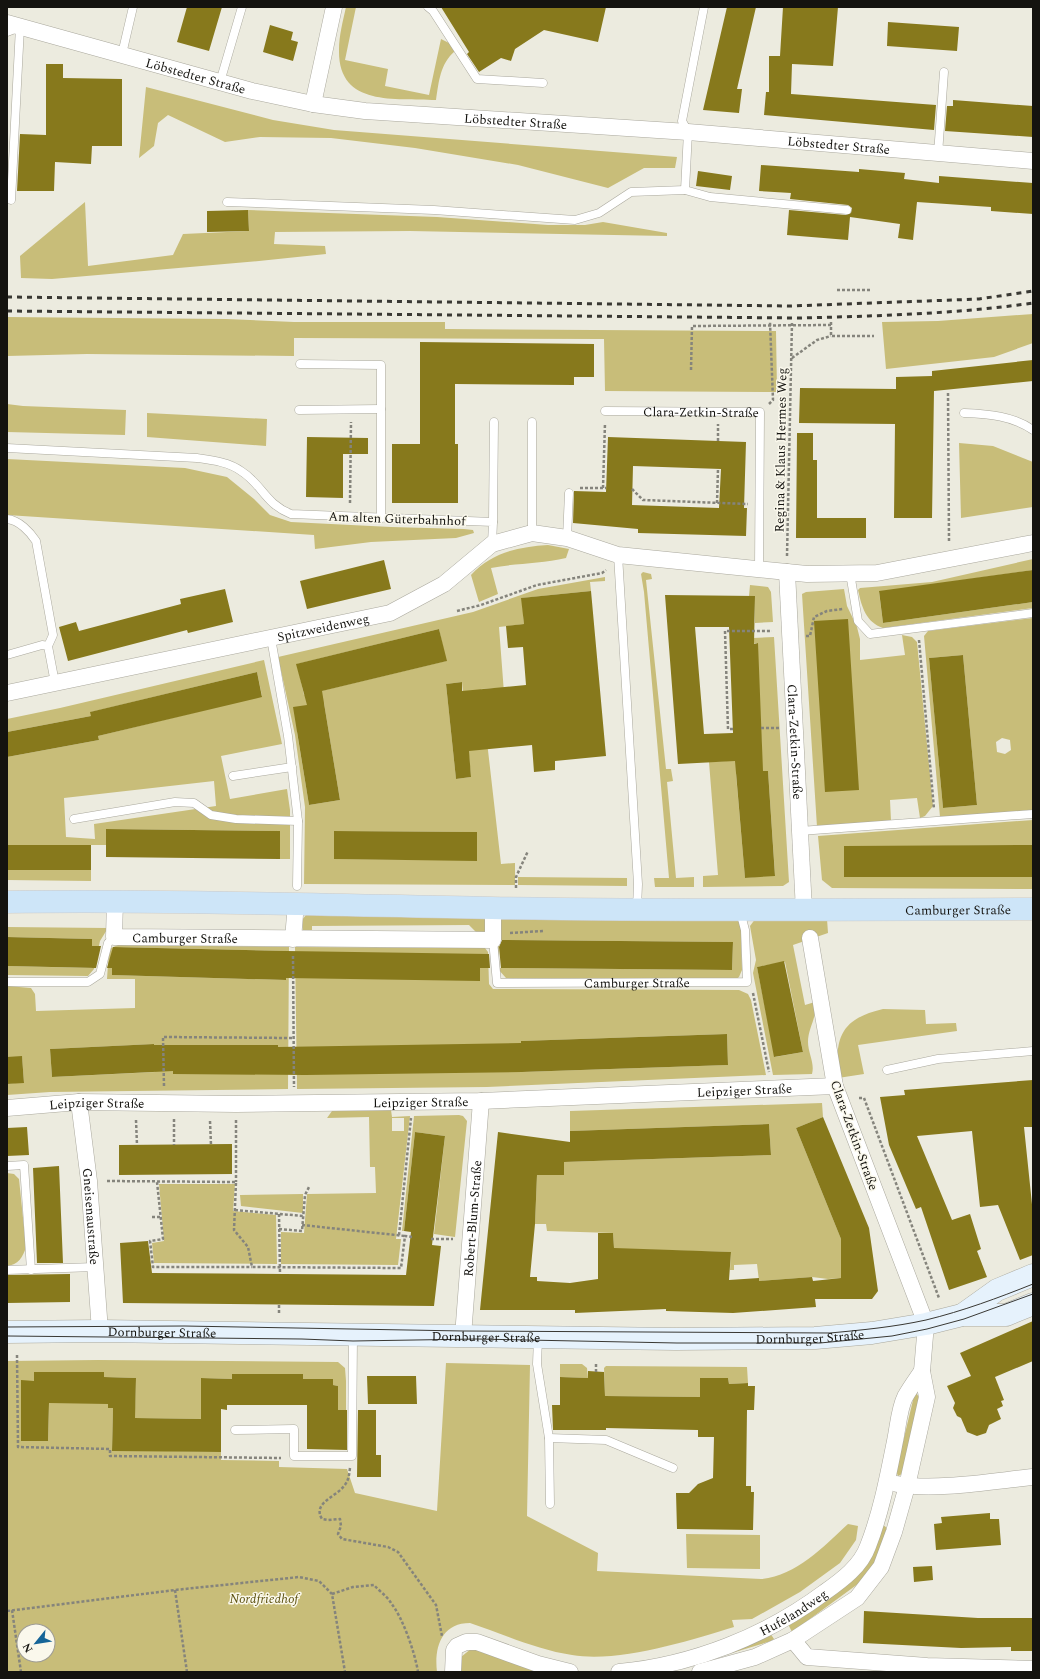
<svg xmlns="http://www.w3.org/2000/svg" width="1040" height="1679" font-family="Spectral,serif">
	<style>
		.green { fill: #c8bd79; fill-rule: evenodd }
		.building { fill: #87791c; fill-rule: evenodd }
		.lines { fill: none; stroke-linecap: round; stroke-linejoin: round }
		.lane-casing { stroke: #aaa89d; stroke-width: 9 }
		.street-casing { stroke: #aaa89d; stroke-width: 17 }
		.secondary-casing { stroke: #aaa89d; stroke-width: 23 }
		.primary-casing { stroke: #cbcbca; stroke-width: 23 }
		.path { stroke: #85847c; stroke-width: 2.5; stroke-dasharray: 3 2; stroke-linecap: butt }
		.lane { stroke: #fff; stroke-width: 8 }
		.street { stroke: #fff; stroke-width: 16 }
		.secondary { stroke: #e6f2fc; stroke-width: 22 }
		.primary { stroke: #cde5f8; stroke-width: 22 }
		.tram { stroke: #393833; stroke-width: 1 }
		.rail { stroke: #393833; stroke-width: 3; stroke-dasharray: 5 5; stroke-linecap: butt }
		.labels { text-anchor: middle; stroke-width: 3; stroke-linejoin: round; paint-order: stroke }
		.street-label { font-size: 13px; fill: #14130f; stroke: #faf8ec }
		.park-label { font-size: 13px; font-style: italic; fill: #5d5210; stroke: #faf8ec }
	</style>
	<rect width="100%" height="100%" fill="#ecebdf"/>
	<path class="green" d="M346,7H356L345,60L388,69L385,86L429,95L441,39L449,43L455,51C440,64 439,81 436,100C395,98 338,107 339,50C339,35 343,21 346,7Z
		M146,87L273,120L334,130L677,157L675,168H644L608,188L518,165L415,148L331,138L260,137L225,142L168,115L158,123L154,146L139,158Z
		M85,202L88,266L173,255L183,234L249,231L248,210L437,217L548,225H585L603,222L667,233V236L410,231L275,232L274,244L325,246L326,254L259,261L52,279L21,278L20,256Z
		M1033,314V343L994,357L886,369L882,322L938,321Z
		M7,317L226,319L294,322H445V329L776,331L777,392L605,391L604,339L294,338V356L87,354L7,356Z
		M7,404L23,406L126,410L125,435L7,432Z
		M147,413L267,419L266,446L147,437Z
		M959,443L993,446L1033,462V507L961,518Z
		M7,459L185,468L227,477L254,499L270,515L291,522L391,527L464,529L473,530L474,533L456,538L371,542L315,549L314,535L7,515Z
		M548,545L569,549L566,558C541,564 516,563 491,568L498,594L479,602L471,575C492,552 518,547 548,545Z
		M1033,559V570L879,592L883,623L1033,602V608L883,628C866,622 862,608 858,590L860,588L932,582Z
		M643,572L651,574L652,579L646,580L666,769H671L673,781L667,782L676,878L694,877V887H655L654,878H669L644,592L641,574Z
		M605,577V581L590,582L591,591L522,598L524,624L499,627L504,693L500,688L481,689L501,864L515,863V885L304,884L305,807L295,735L278,657L473,612L538,589ZM439,629L446,661L304,695L297,664ZM462,682L471,777L456,779L446,684ZM324,703L340,800L309,805L297,732ZM334,831L477,832V860L334,859Z
		M750,585L768,587L771,592L773,622L755,623V596H749Z
		M844,589L847,606L857,627L860,639V660L905,655L902,635L912,637L917,642L933,806L925,816L920,818L917,798L890,800L891,821L817,827L802,594L806,592Z
		M1033,618V810L940,817L924,636L928,631ZM963,655L977,805L943,808L929,658ZM1002,738L1010,740L1011,750L1005,754L997,752L996,742Z
		M774,637L789,882L783,886L703,887V876L718,875L709,762L762,759L757,643L753,644V638ZM768,771L775,875L745,878L736,774Z
		M264,660L282,744L221,756L230,799L287,789L290,810V859H280V831L106,829V845H7V757L99,740L98,736L262,696L257,672L91,712V716L7,732V719L60,708ZM214,781L216,806L94,824L95,839L66,837L64,798Z
		M1033,820V845L946,846L844,877H1033V889L832,888L822,880L818,836Z
		M7,870H91V881L7,880Z
		M518,877L627,878V886L518,885Z
		M306,915L481,916L486,920L488,930L482,938L469,925L312,926V937L303,933L302,920Z
		M499,918H735L740,923L741,930L742,970L739,977L735,980L506,978L498,969L497,922ZM499,940L733,942L732,970L499,968Z
		M756,918L827,919L828,933L793,945L805,1005L815,1002C818,1017 808,1027 808,1042C808,1053 815,1063 812,1074L773,1075L753,973L756,960L750,926ZM785,962L803,1052L775,1057L757,967Z
		M7,927L108,928L100,941L94,969L88,976L7,975V966L92,968V939L7,937Z
		M118,945L289,947L288,1089L50,1092L7,1095V1084L24,1082L22,1057H7V986L31,988L35,994L36,1011L135,1008V979H107L109,949ZM113,947L287,951L286,980L112,975ZM154,1044L155,1072L52,1077L50,1049ZM278,1045V1074H173V1046Z
		M295,947L485,948L488,952L489,984L493,989L739,990L748,994L751,1000L766,1075L487,1087L297,1089ZM727,1034L728,1065L522,1072L521,1041Z
		M883,1009L925,1010L926,1024L956,1023L957,1031L858,1045L864,1074L838,1078C835,1038 840,1019 883,1009Z
		M822,1103L823,1117L796,1128L841,1239V1278L828,1279L812,1277L759,1281L757,1264L734,1265V1270H730L731,1252L614,1249L613,1233L547,1231L546,1224H535L537,1175H564V1162L771,1155L769,1124L570,1131V1111Z
		M391,1110L392,1117L410,1116L396,1239H401L398,1265L281,1264V1232L304,1233L307,1194L376,1193L375,1167H370L369,1117L327,1118L332,1111ZM392,1118H404V1131H392Z
		M414,1116L459,1115L463,1116L467,1121L455,1237L434,1234L445,1136L415,1132L404,1231H402Z
		M7,1173L14,1174L19,1179L26,1247C23,1257 18,1265 7,1266Z
		M159,1184H235L233,1211L276,1215L277,1264L154,1263L152,1243L164,1241Z
		M303,1194V1213L241,1206L240,1195Z
		M98,1360L338,1362L345,1368L346,1381V1442H338V1386L333,1385V1379H303V1374H232V1379L201,1378V1409H204L203,1419L132,1418L135,1408L136,1378L104,1377V1372H34V1381H21V1441H48L49,1403L108,1393V1408H113L112,1450L221,1452V1460L279,1461V1467L347,1469L355,1493L437,1511L446,1363L530,1365L527,1516L598,1553L597,1571L761,1579C796,1576 823,1547 848,1524L858,1526L856,1540L840,1563L800,1592L752,1619L732,1620L734,1627C688,1641 619,1663 572,1655C537,1650 503,1634 470,1623C441,1623 434,1648 437,1672H7V1361ZM24,1631H48V1655H24Z
		M560,1364H582L587,1368L588,1378L560,1377Z
		M606,1366L747,1367L748,1383L729,1384L728,1378H700V1397L605,1396L604,1368Z
		M916,1393L919,1397L902,1474L898,1476L896,1471L914,1396Z
		M881,1523L888,1529L876,1565L862,1581L792,1632L788,1624L830,1598Z
		M686,1534L760,1535V1569L687,1568Z
		M770,1633L774,1639L771,1641L669,1672H651Z
		M472,1648L547,1672H458L461,1657Z"/>
	<path class="building" d="M187,7H222L209,51L177,42Z
		M441,7H606L598,42L544,30L515,49L511,61L501,58L479,72L467,54L469,52Z
		M727,7H756L737,89H742L739,113L703,110Z
		M783,7H838L833,66L792,64L791,94L936,105L934,130L764,115L766,92H769V56H780Z
		M888,22L959,27L957,51L887,46Z
		M270,25L293,32L291,40L298,42L293,61L263,52Z
		M46,64H63V78L122,79V146H92L91,164L55,162L54,191H17L20,134L46,135Z
		M953,100L1033,106V137L945,131L947,106H953Z
		M761,165L859,172V169L905,173L904,179L939,183V176L1033,183V214L991,211V207L917,202L913,240L898,238L900,224L850,217L848,240L787,235L789,210L846,215L851,213L852,208L848,205L790,199L791,193L759,191Z
		M698,171L732,176L730,190L696,186Z
		M248,210L249,231L207,232V211Z
		M420,342L594,344V377H574V385L455,384V444H458V503H392V444H420Z
		M1033,360V381L934,391L932,518H894L895,424L799,423L800,388L896,389V377L932,376V371Z
		M797,433H813V460H817V518H866V538H796Z
		M307,437L368,438V454H343V498L306,497Z
		M608,437L746,442L744,508H747L746,536L638,533V529L573,523L574,491L606,492ZM633,466L721,469L719,508L632,505Z
		M384,560L391,589L307,609L300,581Z
		M1033,570V602L883,623L879,591Z
		M225,589L233,622L188,633L187,630L68,661L59,627L76,622L79,631L181,604L180,599Z
		M591,591L606,756L555,761V770L534,772L532,745L469,751L471,777L456,779L446,684L462,682V691L526,685L523,647L508,648L506,626L524,624L521,598Z
		M665,595L755,596L754,644L758,643L763,771H768L775,876L745,878L735,761L678,764ZM695,627H729L733,733L704,734Z
		M848,619L859,790L825,792L814,621Z
		M439,629L447,661L322,691L340,800L309,805L293,707L307,705L296,664Z
		M963,655L977,805L943,808L929,658Z
		M257,672L262,697L98,736L99,740L7,757V732L91,716L90,712Z
		M106,829L280,831V859L106,857Z
		M334,831L477,832V861L334,859Z
		M7,845H91V870H7Z
		M1033,845V877H844V846Z
		M7,937L92,939V946H101L96,968L7,966Z
		M502,940L733,942L732,970L501,968L499,947Z
		M113,947L287,951L489,954L490,968H480V981L286,978V980L112,975V968H107Z
		M784,961L803,1052L774,1057L757,967Z
		M727,1034L728,1065L522,1072L305,1075L173,1074V1071L52,1077L50,1049L154,1044V1045H278V1047L521,1043V1041Z
		M22,1056L24,1083L7,1084V1057Z
		M1033,1080V1127H1024L1033,1214V1255L1020,1260L998,1205L980,1207L972,1131L917,1136L952,1220L970,1214L981,1249L977,1251L987,1277L949,1290L921,1207L916,1209L889,1145L880,1097L905,1095L904,1090Z
		M823,1117L869,1228L878,1291L872,1299H815L816,1307L733,1313L666,1311V1309L575,1313V1310H480L498,1132L570,1142V1131L769,1124L771,1155L564,1162V1175H537L535,1224L530,1277H537V1281L570,1283L598,1279V1233H613L614,1248L731,1252L729,1280L759,1278V1281L812,1277L813,1281L841,1278V1239L796,1128Z
		M27,1127L29,1155L7,1156V1128Z
		M415,1132L445,1136L432,1245L441,1246L434,1306L123,1303L120,1243L148,1241L152,1273L406,1275L411,1232L404,1231Z
		M232,1144V1174L119,1175V1145Z
		M59,1166L63,1263H37L33,1168Z
		M70,1274V1302L7,1303V1275Z
		M1033,1321V1361L995,1377L1004,1400L1001,1401L1003,1406L997,1409L1001,1419L989,1425L986,1433L977,1436L967,1432L961,1418L957,1416L953,1408L955,1403L947,1386L971,1376L960,1353Z
		M588,1371L604,1372L605,1396L700,1397V1378H728L729,1384L748,1383V1386H755L754,1410H747L746,1486H751V1492H754L753,1530L677,1529L676,1493H689L698,1484L713,1478L714,1437H698V1430L606,1428V1430H553L552,1405H560V1377L588,1378Z
		M34,1372H104V1377L136,1378L135,1418L201,1419V1378L232,1379V1374H303V1379H333V1385L338,1386V1410H347V1450L307,1449V1405H227V1410L221,1409V1452L112,1451L113,1408H108V1404L49,1403L48,1441H21V1380L34,1381Z
		M367,1376H416L417,1404H368Z
		M358,1410H376V1455H381V1477H357Z
		M990,1513V1519H999L1001,1545L936,1550L934,1524L942,1523L941,1517Z
		M932,1566L933,1580L914,1582L913,1567Z
		M864,1611L978,1618H1033V1651H1011V1647L961,1648L863,1643Z"/>
	<g class="lines">
		<g class="lane-casing">
			<g id="lane">
				<path d="M428,7L433,11L477,79L543,83"/>
				<path d="M704,7L682,121L688,132L685,190L710,197L847,210"/>
				<path d="M7,32L20,27L11,200"/>
				<path d="M122,54L133,7"/>
				<path d="M220,82L242,7"/>
				<path d="M938,154L944,72"/>
				<path d="M227,202L434,210L575,220L599,213L631,192L685,190"/>
				<path d="M300,364L381,365V518"/>
				<path d="M299,410L381,409"/>
				<path id="s1" d="M605,411L760,412L759,569"/>
				<path d="M964,413C989,414 1013,416 1033,430"/>
				<path d="M532,422V533"/>
				<path d="M7,448L197,458C211,460 229,462 241,471C262,484 265,504 291,514L493,522L492,544"/>
				<path d="M7,519C19,520 30,532 36,541L53,635L48,646"/>
				<path d="M493,522L494,422"/>
				<path d="M567,538L569,493"/>
				<path d="M618,555L638,884L637,908"/>
				<path d="M850,573L858,621L870,634L1033,613"/>
				<path d="M271,638L288,736L298,821L297,886"/>
				<path d="M7,655L42,645L48,646L55,683"/>
				<path d="M233,776L292,767"/>
				<path d="M74,819L175,802L194,803L211,815L236,819L298,821"/>
				<path d="M800,831L1033,814"/>
				<path id="s2" d="M493,940L497,983L747,982L745,930L740,911"/>
				<path d="M7,982H88L100,974L108,943L114,937"/>
				<path d="M887,1070L938,1059L1033,1051"/>
				<path d="M7,1166L24,1165L31,1270"/>
				<path d="M7,1270L95,1267"/>
				<path d="M538,1338L537,1364L549,1438L550,1504"/>
				<path d="M235,1430L294,1429V1456H352L353,1336"/>
				<path d="M549,1438L606,1440L673,1468"/>
			</g>
		</g>
		<g class="street-casing">
			<g id="street">
				<path id="s3" d="M7,23L252,91L313,104L365,111L688,132L1033,161"/>
				<path d="M313,104L334,7"/>
				<path id="s4" d="M787,572L804,911"/>
				<path id="s5" d="M7,693L390,613L444,584L492,544L532,533L567,538L618,555L807,574L877,573L1033,543"/>
				<path id="s6" d="M115,901L114,937L493,940V908"/>
				<path d="M293,939L296,903"/>
				<path id="s7" d="M79,1102L89,1181L100,1331"/>
				<path id="s8" d="M7,1108L79,1102L236,1104L481,1101L835,1086"/>
				<path id="s9" d="M463,1336L481,1101"/>
				<path d="M897,1484C935,1491 993,1481 1033,1477"/>
				<path d="M793,1640L807,1657L927,1666L1033,1669"/>
				<path d="M453,1672L454,1650L457,1646L466,1642H477L538,1664L570,1672"/>
				<path id="s10" d="M619,1672C693,1665 766,1636 825,1592C842,1580 861,1566 868,1546C881,1513 888,1476 895,1441C898,1427 899,1409 905,1397C910,1388 916,1380 922,1371"/>
				<path d="M700,1672L755,1657L793,1640L857,1598L881,1567L894,1532L907,1486L927,1397L922,1371L926,1324L835,1086L810,938"/>
			</g>
		</g>
		<g class="secondary-casing">
			<g id="secondary">
				<path d="M962,1315L997,1290L1033,1275"/>
				<path id="s11" d="M7,1332L100,1331L676,1339L815,1338L872,1333L926,1324L962,1315H1006L1033,1304"/>
			</g>
		</g>
		<g class="primary-casing">
			<g id="primary">
				<path id="s12" d="M7,902C169,900 330,905 492,908C672,911 853,910 1033,909"/>
			</g>
		</g>
		<path class="path" d="M837,290H871
			M831,322V336H874
			M792,358L817,340L831,336
			M691,370L692,326L831,325
			M948,393L949,541
			M769,404L773,400L770,322
			M718,441V424
			M580,488H606
			M603,488L605,423
			M632,489L643,500L748,504
			M350,503L351,422
			M717,503L718,469
			M787,556L792,322
			M457,611L481,605L537,585L602,573L606,570
			M806,636H810L814,617L827,611L843,609
			M919,640L934,809
			M761,728H779
			M733,729H728L725,631H772
			M516,888V877L528,851
			M510,933L543,931
			M293,956L294,1087
			M753,993L769,1072
			M164,1086L163,1037L293,1038
			M859,1098H864L939,1298
			M174,1119V1145
			M136,1120L137,1145
			M236,1120V1182
			M210,1121L211,1145
			M107,1181L236,1182L234,1230L248,1247L252,1267L401,1268L405,1236L412,1237
			M157,1182L163,1239L150,1241L153,1267H252
			M235,1210L303,1216
			M279,1214L280,1274
			M152,1217H160
			M302,1225L405,1236
			M279,1229L302,1231L305,1195L309,1187
			M399,1235L411,1118
			M431,1239H453
			M279,1305V1314
			M17,1355L18,1447L110,1449V1456L281,1458
			M596,1372V1362
			M350,1468C349,1475 349,1480 344,1486C336,1497 312,1503 322,1519L328,1520L340,1519L341,1526L338,1534L342,1539L388,1547L398,1552L436,1605L442,1636
			M175,1590L187,1672
			M332,1594L353,1587L374,1585C379,1591 387,1596 391,1603C403,1618 415,1653 418,1672
			M12,1610L21,1672
			M7,1611L175,1590L299,1577L319,1581L332,1594L345,1672"/>
		<use href="#lane" class="lane"/>
		<use href="#street" class="street"/>
		<use href="#secondary" class="secondary"/>
		<use href="#primary" class="primary"/>
		<path class="tram" d="M7,1327L184,1326L463,1331L830,1333C862,1330 894,1327 926,1320C963,1311 998,1298 1033,1284
			M7,1336L302,1339L353,1341L476,1339L677,1343H820L892,1336L927,1329L964,1319L1033,1294"/>
		<path class="rail" d="M7,297L791,306L979,299L1033,291
			M7,311L799,318C877,316 955,314 1033,303"/>
	</g>
	<g class="labels">
		<g class="street-label">
			<text dy="5" stroke="none"><textPath href="#s3" startOffset="196">Löbstedter Straße</textPath></text>
			<text dy="5" stroke="none"><textPath href="#s3" startOffset="520">Löbstedter Straße</textPath></text>
			<text dy="5" stroke="none"><textPath href="#s3" startOffset="844">Löbstedter Straße</textPath></text>
			<text dy="5" stroke="none"><textPath href="#s1" startOffset="96">Clara-Zetkin-Straße</textPath></text>
			<text transform="translate(780 450) rotate(-89)" y="5">Regina &amp; Klaus Hermes Weg</text>
			<text transform="translate(397 518) rotate(2)" y="5">Am alten Güterbahnhof</text>
			<text dy="5" stroke="none"><textPath href="#s5" startOffset="323">Spitzweidenweg</textPath></text>
			<text dy="5" stroke="none"><textPath href="#s4" startOffset="170">Clara-Zetkin-Straße</textPath></text>
			<text dy="5" stroke="none"><textPath href="#s12" startOffset="951">Camburger Straße</textPath></text>
			<text dy="5" stroke="none"><textPath href="#s6" startOffset="107">Camburger Straße</textPath></text>
			<text dy="5" stroke="none"><textPath href="#s2" startOffset="183">Camburger Straße</textPath></text>
			<text dy="5" stroke="none"><textPath href="#s8" startOffset="738">Leipziger Straße</textPath></text>
			<text dy="5" stroke="none"><textPath href="#s8" startOffset="414">Leipziger Straße</textPath></text>
			<text dy="5" stroke="none"><textPath href="#s8" startOffset="90">Leipziger Straße</textPath></text>
			<text transform="translate(855 1135) rotate(70)" y="5">Clara-Zetkin-Straße</text>
			<text dy="5" stroke="none"><textPath href="#s7" startOffset="115">Gneisenaustraße</textPath></text>
			<text dy="5" stroke="none"><textPath href="#s9" startOffset="118">Robert-Blum-Straße</textPath></text>
			<text dy="5" stroke="none"><textPath href="#s11" startOffset="155">Dornburger Straße</textPath></text>
			<text dy="5" stroke="none"><textPath href="#s11" startOffset="803">Dornburger Straße</textPath></text>
			<text dy="5" stroke="none"><textPath href="#s11" startOffset="479">Dornburger Straße</textPath></text>
			<text dy="5" stroke="none"><textPath href="#s10" startOffset="186">Hufelandweg</textPath></text>
		</g>
		<g class="park-label">
			<text x="264" y="1603">Nordfriedhof</text>
		</g>
	</g>
	<rect width="1040" height="1679" fill="none" stroke="#14130f" stroke-width="16"/>
	<g transform="translate(36 1643) rotate(240)"><circle r="19" fill="#faf8ec" stroke="#9e9c94"/>
	<path d="M0-3L7 15L0 10L-7 15Z" fill="#166598"/>
	<text y="-6" font-size="11" font-weight="bold" text-anchor="middle" fill="#14130f">N</text>
	</g>
</svg>
